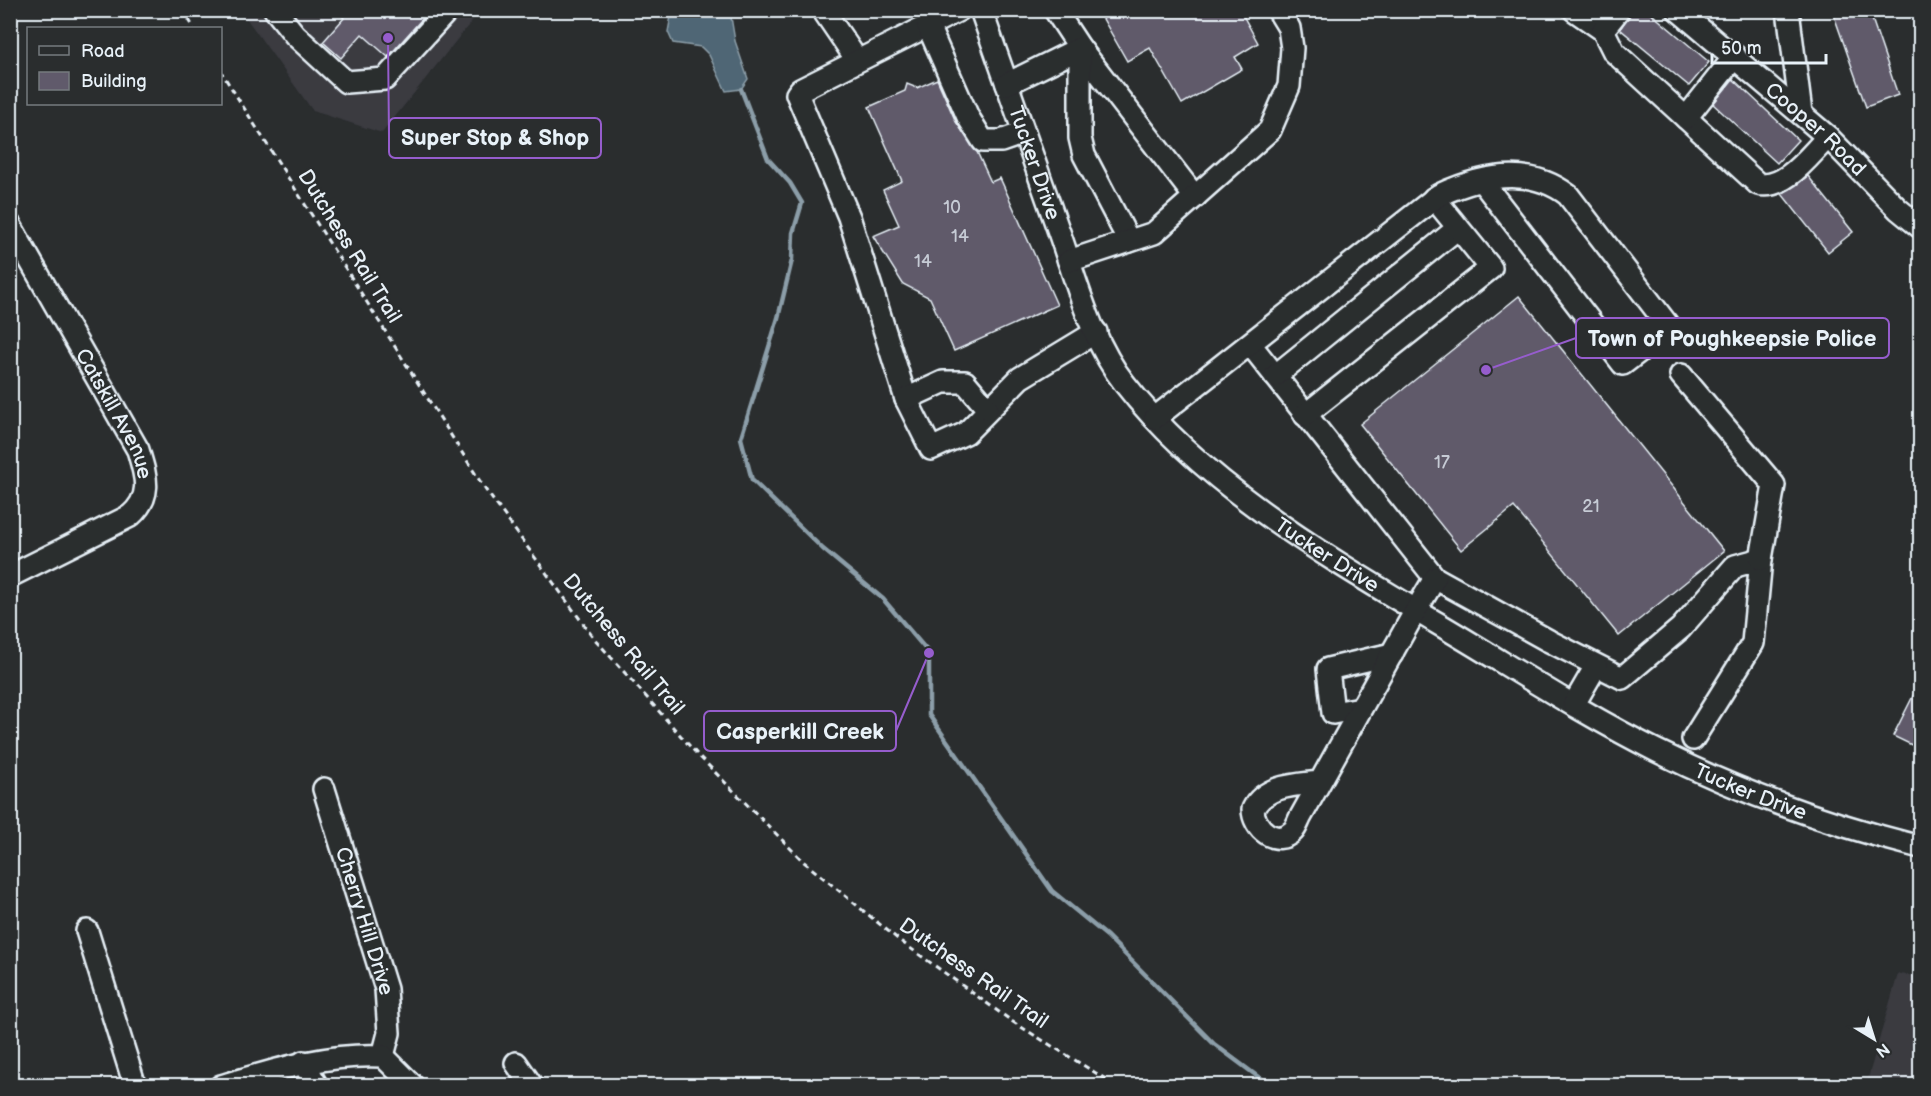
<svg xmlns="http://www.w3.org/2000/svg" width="1931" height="1096" font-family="'Balsamiq Sans',sans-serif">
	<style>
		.built { fill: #3a3a40 }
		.water { fill: #4f6674; stroke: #8c9ea9; stroke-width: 1.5 }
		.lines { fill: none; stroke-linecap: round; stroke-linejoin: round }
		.stream { stroke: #8c9ea9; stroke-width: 4.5 }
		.building { fill: #605a6b; stroke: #e8f1f8; stroke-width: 1.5 }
		.minor-casing { stroke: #e8f1f8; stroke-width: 26 }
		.path { stroke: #e8f1f8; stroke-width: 3; stroke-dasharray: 6 4.5; stroke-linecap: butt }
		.minor { stroke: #2a2d2e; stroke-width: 21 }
		.labels { text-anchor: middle; stroke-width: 4.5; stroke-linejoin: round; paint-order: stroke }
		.number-label { font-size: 18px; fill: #c6cbd5 }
		.street-label { font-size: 21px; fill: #e8f1f8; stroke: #2a2d2e }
		.leader { fill: none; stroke: #965dcd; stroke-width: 2 }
		.callout-dot { fill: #965dcd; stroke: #2a2d2e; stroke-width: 2 }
		.callout { fill: #2a2d2e; stroke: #965dcd; stroke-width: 2 }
		.callout-label { font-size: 22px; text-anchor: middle; font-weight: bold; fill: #e8f1f8 }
	</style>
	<rect width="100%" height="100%" fill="#2a2d2e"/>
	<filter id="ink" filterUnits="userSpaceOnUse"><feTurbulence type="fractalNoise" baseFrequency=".0167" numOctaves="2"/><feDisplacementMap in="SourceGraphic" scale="12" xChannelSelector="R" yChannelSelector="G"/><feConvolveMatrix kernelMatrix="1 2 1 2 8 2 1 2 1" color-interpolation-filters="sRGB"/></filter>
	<g filter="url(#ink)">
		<path class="built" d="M241,11H480L382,133L313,111Z
			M1898,974L1920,976V1085H1866Z"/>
		<path class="water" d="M672,11H730L735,41L748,79L741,89L726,91L709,55L701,47L673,43L668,32Z"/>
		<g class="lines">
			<path class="stream" d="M741,89L768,159L790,183L802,203L793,233L792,260L778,318L741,438L752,480L823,549L883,599L929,653V715L1052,891L1107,936L1214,1044L1261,1079L1277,1086"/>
		</g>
		<path class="building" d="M335,10H430L388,57L362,34L341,58L323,42L344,18Z
			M1098,10H1240L1258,43L1235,57L1242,69L1182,104L1150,48L1127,61Z
			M1632,10H1647L1709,62L1689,86L1620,29Z
			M1832,10H1869L1898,95L1866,107Z
			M937,79L956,122L977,152L991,182L1000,178L1057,305L954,351L930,298L903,284L873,236L899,225L883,190L902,181L869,107L905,91L907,84L917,88Z
			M1733,79L1798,140L1777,163L1713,104Z
			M1808,176L1853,232L1828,252L1782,194Z
			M1519,296L1724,551L1619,636L1514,507L1461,550L1360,424Z
			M1920,682V749L1893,736Z"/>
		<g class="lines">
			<g class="minor-casing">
				<g id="minor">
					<path d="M275,10L295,35L346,82L385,79L448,10"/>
					<path d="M823,10L857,60"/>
					<path d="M959,10L800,90L797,94L849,217L906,399L931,449L966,433L1020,378L1096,332"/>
					<path id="s1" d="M981,10C1007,84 1033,158 1059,232C1077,283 1091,341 1125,384C1204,486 1329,558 1437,623C1510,666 1581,713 1657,751C1741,793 1829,824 1920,847"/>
					<path d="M1055,10L1080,48L1195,197"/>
					<path d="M1574,10L1603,30"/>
					<path d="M1619,10L1603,30L1614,52L1758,184C1785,191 1811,153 1828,137"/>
					<path id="s2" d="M1678,10L1828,137L1898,209L1920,227"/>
					<path d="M1788,10L1801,113"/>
					<path d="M928,26L968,117L983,141H1001L1024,133"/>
					<path d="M1007,84L1080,48V138L1084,155L1129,241"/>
					<path d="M1686,118L1735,56"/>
					<path id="s3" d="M10,225L138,450C146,477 153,496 130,516L10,576"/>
					<path d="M1069,261L1154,233L1270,130L1289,86L1292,48L1289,28L1278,10"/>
					<path d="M1250,344L1435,578L1549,641L1622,678L1681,628L1735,566L1761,559L1753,643L1693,739"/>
					<path d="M1681,375L1774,485L1761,559"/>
					<path d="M1275,376L1458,228"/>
					<path d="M906,399L943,382H965L987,408"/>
					<path d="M1305,415L1491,268L1434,198"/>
					<path d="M1155,418L1439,195C1480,176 1529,165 1568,195L1670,328L1623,364L1481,180"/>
					<path d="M1574,704L1596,666"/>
					<path d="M1361,708L1333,713L1328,669L1392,654"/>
					<path d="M1320,782C1296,785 1265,785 1253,809C1253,828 1276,848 1293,831C1296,828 1298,822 1300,818L1416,610L1435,578"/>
					<path id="s4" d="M324,789L386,989L389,1033L383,1056"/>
					<path d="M87,931L135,1086"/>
					<path d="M303,1062L317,1086"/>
					<path d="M516,1063L532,1086"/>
					<path d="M221,1086C275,1070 327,1053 383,1056L413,1086"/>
				</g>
			</g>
			<path class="path" d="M183,10L194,28
				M220,70L485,489L593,637L696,753L804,862L899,940L1013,1022L1117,1086"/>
			<use href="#minor" class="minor"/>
		</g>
	</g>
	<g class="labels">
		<g class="number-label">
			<text x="952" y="213">10</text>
			<text x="960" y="242">14</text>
			<text x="923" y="267">14</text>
			<text x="1442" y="468">17</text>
			<text x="1591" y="512">21</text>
		</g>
		<g class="street-label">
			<text dy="7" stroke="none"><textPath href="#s2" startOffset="182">Cooper Road</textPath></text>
			<text dy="7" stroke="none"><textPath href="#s1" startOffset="162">Tucker Drive</textPath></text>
			<text transform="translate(350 246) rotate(58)" y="7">Dutchess Rail Trail</text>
			<text dy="7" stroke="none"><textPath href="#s3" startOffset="216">Catskill Avenue</textPath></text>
			<text dy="7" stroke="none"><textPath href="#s1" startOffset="668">Tucker Drive</textPath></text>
			<text transform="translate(624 644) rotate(50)" y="7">Dutchess Rail Trail</text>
			<text dy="7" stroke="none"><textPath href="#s1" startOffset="1154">Tucker Drive</textPath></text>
			<text dy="7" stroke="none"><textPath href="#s4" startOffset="138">Cherry Hill Drive</textPath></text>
			<text transform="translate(974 973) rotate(35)" y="7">Dutchess Rail Trail</text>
		</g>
	</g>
	<path class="leader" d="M388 38L389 138M1486 370L1576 338M929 653L896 731"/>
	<g class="callout-dot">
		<circle cx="388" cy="38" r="6"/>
		<circle cx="1486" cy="370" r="6"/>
		<circle cx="929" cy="653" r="6"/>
	</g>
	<g class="callout">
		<rect x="389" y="118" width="212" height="40" rx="6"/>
		<rect x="1576" y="318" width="313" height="40" rx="6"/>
		<rect x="704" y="711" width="192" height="40" rx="6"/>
	</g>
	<g class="callout-label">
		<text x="495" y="145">Super Stop &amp; Shop</text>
		<text x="1732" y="346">Town of Poughkeepsie Police</text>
		<text x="800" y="739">Casperkill Creek</text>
	</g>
	<rect width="1931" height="1096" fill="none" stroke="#2a2d2e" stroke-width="36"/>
	<rect x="18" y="18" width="1895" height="1060" fill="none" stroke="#e8f1f8" stroke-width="2" filter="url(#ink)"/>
	<rect x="27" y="27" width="195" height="78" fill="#2a2d2e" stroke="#767b7f" stroke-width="1.5"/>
	<rect x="39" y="46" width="30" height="9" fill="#2a2d2e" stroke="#767b7f" stroke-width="1.5"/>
	<text x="81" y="57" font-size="18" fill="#e8f1f8">Road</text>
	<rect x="39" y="72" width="30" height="18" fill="#605a6b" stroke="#767b7f" stroke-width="1.5"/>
	<text x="81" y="87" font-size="18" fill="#e8f1f8">Building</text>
	<g transform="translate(1874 1039) rotate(142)" stroke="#2a2d2e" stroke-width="4.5" paint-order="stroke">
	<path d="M0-4.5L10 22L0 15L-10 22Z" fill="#e8f1f8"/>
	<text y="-9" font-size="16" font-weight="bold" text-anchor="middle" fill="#e8f1f8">N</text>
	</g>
	<path d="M1712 54v9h114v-9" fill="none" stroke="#e8f1f8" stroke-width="3"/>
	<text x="1721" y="54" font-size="18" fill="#e8f1f8" stroke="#2a2d2e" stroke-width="4.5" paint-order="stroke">50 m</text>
</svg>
